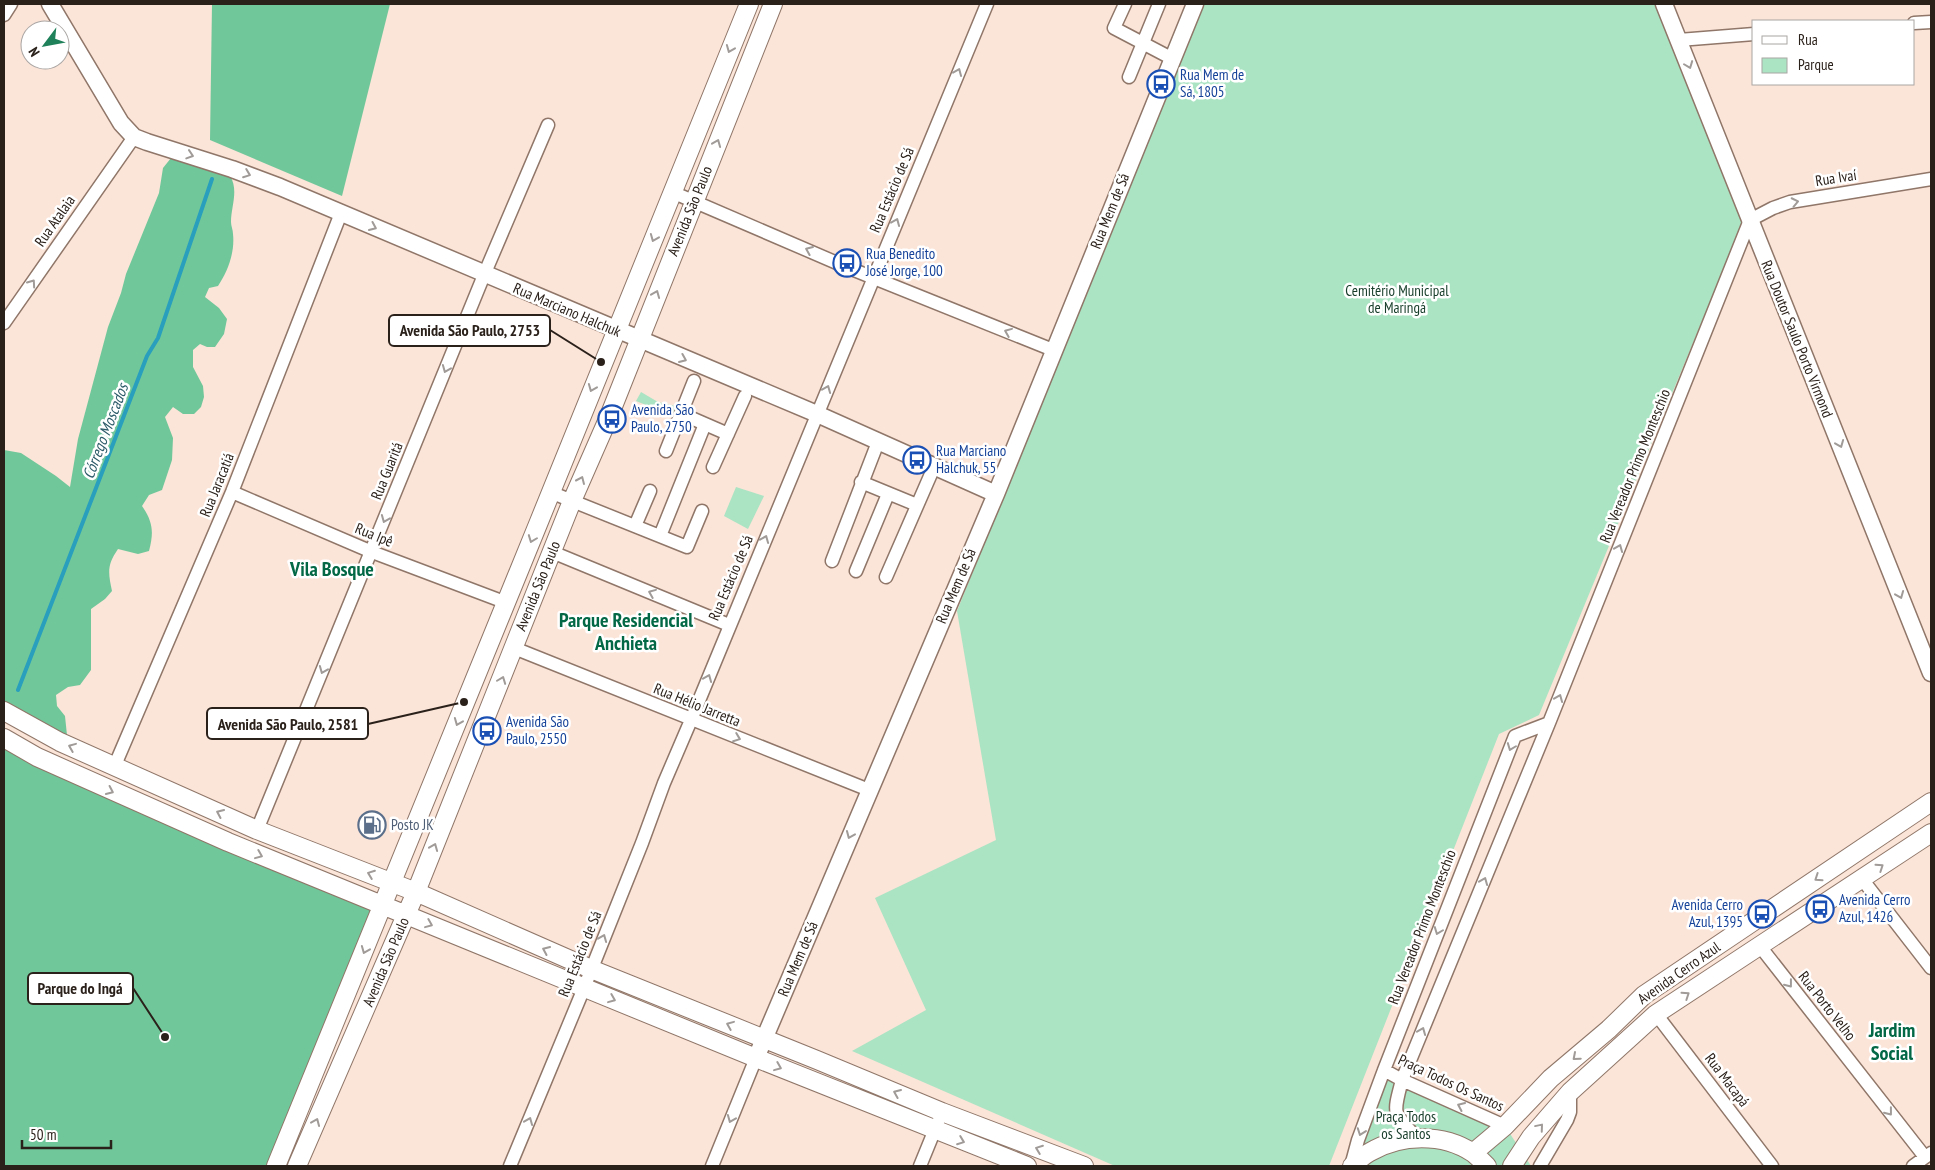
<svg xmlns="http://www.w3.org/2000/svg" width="1935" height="1170" font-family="'PT Sans Narrow',sans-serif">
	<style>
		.green { fill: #aae4c3 }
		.forest { fill: #70c79a }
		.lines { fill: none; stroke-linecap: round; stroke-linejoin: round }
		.stream { stroke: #299fbd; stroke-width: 4 }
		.minor-casing { stroke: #8f7668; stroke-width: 15 }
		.tertiary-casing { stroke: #8f7668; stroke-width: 19 }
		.secondary-casing { stroke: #8f7668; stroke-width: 20 }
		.minor { stroke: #fff; stroke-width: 12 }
		.tertiary { stroke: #fff; stroke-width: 16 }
		.secondary { stroke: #fff; stroke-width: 18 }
		.oneway { stroke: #a09b98 }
		.labels { text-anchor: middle; stroke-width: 5; stroke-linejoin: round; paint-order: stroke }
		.transit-label { font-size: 15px; fill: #164399; stroke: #fff; text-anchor: start }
		.street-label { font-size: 15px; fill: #2b211b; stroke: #fff }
		.park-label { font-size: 15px; fill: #173d2a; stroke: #fff }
		.service-label { font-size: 15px; fill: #4e5e75; stroke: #fff; text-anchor: start }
		.water-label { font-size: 16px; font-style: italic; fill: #2c5a68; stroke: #fff }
		.district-label { font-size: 20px; font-weight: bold; fill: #036845; stroke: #fff }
		.leader { fill: none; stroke: #2b211b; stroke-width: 2 }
		.callout-dot { fill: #2b211b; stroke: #fff; stroke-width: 2 }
		.callout { fill: #fff; stroke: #2b211b; stroke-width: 2 }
		.callout-label { font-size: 16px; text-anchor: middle; font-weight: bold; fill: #2b211b }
	</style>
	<rect width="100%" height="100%" fill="#fbe4d8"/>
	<path class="green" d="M1203,4H1655L1743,222L1539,715L1499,734L1329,1166H1115L852,1051L926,1010L875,898L996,840L957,611Z
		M641,392L658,402L680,407L676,417L636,401Z
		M736,487L764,496L748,529L724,516Z
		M1384,1070L1505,1126L1531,1166H1351Z"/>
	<path class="forest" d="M212,4H390L342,196L210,140Z
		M171,158L230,176C239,190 231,207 231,222C231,226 233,230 233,234C235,252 228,271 218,286L209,288L205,297L219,308L227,319L224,334L215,347H207L200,344L193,350V367L203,386L204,397L201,407L194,414H183L173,407L165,417L173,438L172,460L162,490L149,495L142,506C153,522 154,532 149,551L138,554L118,549C107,565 108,572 112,591L105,599L91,609V670L80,685L68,687L56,695L57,706L65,716L68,745L4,709V450L21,453L56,476L70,487L78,439L108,327L121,293L126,274L159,193L163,168Z
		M4,740L379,908L272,1166H4Z"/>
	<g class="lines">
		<path class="stream" d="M18,690L147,356L158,338L212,179"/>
		<g class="minor-casing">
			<path id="minor" d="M1125,4L1114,28L1173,59
				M4,15L11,4
				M1914,23L1931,22
				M1679,40L1754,34
				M1129,77L1159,4
				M672,192L844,266L1053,350
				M4,323L134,137
				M682,414L728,434
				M666,451L694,381
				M713,467L745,396
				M861,482L917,505
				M232,492L372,552L507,603
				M550,492L687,547L702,511
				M635,526L650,491
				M660,536L705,424
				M552,552L729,625
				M832,561L878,442
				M856,571L888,494
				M886,577L934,467
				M514,648L869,790
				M115,765L232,492L341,213
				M257,830L484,275L548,125
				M1862,879L1931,968
				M1759,945L1925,1157
				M1656,1014L1772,1166
				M1384,1070L1402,1080L1505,1126
				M1416,1137C1392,1111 1393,1115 1402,1080L1549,723L1750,220L1773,208L1790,202L1931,179
				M510,1166L584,988L642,843L664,783L691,720L987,4
				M712,1166L756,1058
				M920,1166L938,1122
				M1351,1166L1358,1140L1384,1070L1515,736L1549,723
				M1540,1166L1567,1120L1570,1112V1092
				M1913,1166L1931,1153"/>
		</g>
		<g class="tertiary-casing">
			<path id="tertiary" d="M50,4L121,123L134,137L147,142L232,169L280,187L817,414L996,494
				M1664,4L1931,673
				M756,1058L996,494L1195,4"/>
		</g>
		<g class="secondary-casing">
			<path id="secondary" d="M4,711L60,742L257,830L416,892L591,969L817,1060L942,1112L1084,1166
				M4,738L37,757L228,842L756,1058L1027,1166
				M1473,1153L1505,1126L1551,1078L1609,1029L1644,995L1931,802
				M276,1166C436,780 591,391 749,4
				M297,1166L416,892L572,501L608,419L773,4
				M1352,1166C1358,1161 1364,1155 1370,1152C1401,1134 1443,1133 1473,1153C1478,1157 1483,1162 1487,1166
				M1512,1166L1531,1137L1570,1092L1656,1014L1931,833"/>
		</g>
		<use href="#minor" class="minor"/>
		<use href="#tertiary" class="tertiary"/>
		<use href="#secondary" class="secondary"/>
	</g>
	<defs><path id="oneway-chevron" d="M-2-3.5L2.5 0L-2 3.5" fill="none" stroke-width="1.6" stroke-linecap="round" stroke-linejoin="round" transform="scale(1.25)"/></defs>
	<g class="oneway">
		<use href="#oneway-chevron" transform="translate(730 49) rotate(112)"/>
		<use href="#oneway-chevron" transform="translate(1689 65) rotate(69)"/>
		<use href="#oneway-chevron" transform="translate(958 72) rotate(-67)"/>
		<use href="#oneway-chevron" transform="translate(717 143) rotate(-68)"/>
		<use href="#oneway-chevron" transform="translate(190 155) rotate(18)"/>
		<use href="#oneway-chevron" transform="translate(247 174) rotate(21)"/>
		<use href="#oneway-chevron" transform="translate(1795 202) rotate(-12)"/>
		<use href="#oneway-chevron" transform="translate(896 222) rotate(-67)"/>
		<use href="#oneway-chevron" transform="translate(373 227) rotate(24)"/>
		<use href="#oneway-chevron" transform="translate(654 238) rotate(112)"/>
		<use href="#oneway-chevron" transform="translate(809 250) rotate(-157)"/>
		<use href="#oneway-chevron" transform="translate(32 283) rotate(-55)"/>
		<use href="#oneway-chevron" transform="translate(656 294) rotate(-68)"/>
		<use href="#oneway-chevron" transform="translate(1008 332) rotate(-158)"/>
		<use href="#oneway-chevron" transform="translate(683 359) rotate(23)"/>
		<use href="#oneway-chevron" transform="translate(446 369) rotate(112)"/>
		<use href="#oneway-chevron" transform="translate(592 388) rotate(112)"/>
		<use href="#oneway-chevron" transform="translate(827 389) rotate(-68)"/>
		<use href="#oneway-chevron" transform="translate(1840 444) rotate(68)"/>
		<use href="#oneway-chevron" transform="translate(581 480) rotate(-66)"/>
		<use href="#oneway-chevron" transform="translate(385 519) rotate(112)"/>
		<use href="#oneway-chevron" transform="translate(532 539) rotate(111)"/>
		<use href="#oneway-chevron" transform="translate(765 539) rotate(-68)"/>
		<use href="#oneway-chevron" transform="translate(1619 548) rotate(-68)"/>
		<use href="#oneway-chevron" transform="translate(652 593) rotate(-158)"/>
		<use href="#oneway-chevron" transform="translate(1900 595) rotate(68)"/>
		<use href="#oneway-chevron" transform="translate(323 670) rotate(112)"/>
		<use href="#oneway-chevron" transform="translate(708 678) rotate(-68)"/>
		<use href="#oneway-chevron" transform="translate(502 680) rotate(-69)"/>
		<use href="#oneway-chevron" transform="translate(1559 698) rotate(-68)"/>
		<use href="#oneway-chevron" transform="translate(458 722) rotate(112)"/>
		<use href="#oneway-chevron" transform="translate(737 738) rotate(21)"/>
		<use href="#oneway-chevron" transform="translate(72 747) rotate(-158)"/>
		<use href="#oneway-chevron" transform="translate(1511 747) rotate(111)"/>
		<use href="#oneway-chevron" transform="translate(110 791) rotate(25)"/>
		<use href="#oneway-chevron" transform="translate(220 813) rotate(-156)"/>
		<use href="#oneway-chevron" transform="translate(850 835) rotate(113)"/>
		<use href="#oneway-chevron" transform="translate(434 847) rotate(-68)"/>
		<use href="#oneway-chevron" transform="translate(259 855) rotate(22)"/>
		<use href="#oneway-chevron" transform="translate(1880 867) rotate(-34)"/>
		<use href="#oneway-chevron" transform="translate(371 874) rotate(-159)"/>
		<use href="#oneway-chevron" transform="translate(1818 878) rotate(146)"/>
		<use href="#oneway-chevron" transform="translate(1484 881) rotate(-68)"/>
		<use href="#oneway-chevron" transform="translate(429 924) rotate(22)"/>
		<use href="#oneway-chevron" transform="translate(1438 931) rotate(111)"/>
		<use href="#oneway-chevron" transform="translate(603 938) rotate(-68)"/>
		<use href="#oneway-chevron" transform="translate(365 950) rotate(112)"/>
		<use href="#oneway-chevron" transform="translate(546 950) rotate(-156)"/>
		<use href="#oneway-chevron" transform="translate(1789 984) rotate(52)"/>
		<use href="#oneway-chevron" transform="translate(1686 995) rotate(-34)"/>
		<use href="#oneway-chevron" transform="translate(612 999) rotate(22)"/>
		<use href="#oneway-chevron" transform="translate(730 1025) rotate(-158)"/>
		<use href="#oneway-chevron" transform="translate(1422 1031) rotate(-68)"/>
		<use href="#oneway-chevron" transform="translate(1576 1057) rotate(139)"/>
		<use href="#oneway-chevron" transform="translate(778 1067) rotate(22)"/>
		<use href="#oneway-chevron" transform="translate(897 1093) rotate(-157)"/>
		<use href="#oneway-chevron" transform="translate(1461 1106) rotate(-156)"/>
		<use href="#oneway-chevron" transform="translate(1889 1112) rotate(52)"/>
		<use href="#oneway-chevron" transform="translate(731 1119) rotate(112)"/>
		<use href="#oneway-chevron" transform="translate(529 1121) rotate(-68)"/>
		<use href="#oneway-chevron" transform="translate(316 1122) rotate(-67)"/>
		<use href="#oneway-chevron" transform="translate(1540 1127) rotate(-50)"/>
		<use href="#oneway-chevron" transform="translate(1361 1132) rotate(110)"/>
		<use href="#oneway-chevron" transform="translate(961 1141) rotate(21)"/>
		<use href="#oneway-chevron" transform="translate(1039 1149) rotate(-159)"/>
	</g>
	<defs>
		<g id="bus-ring" transform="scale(1.4375)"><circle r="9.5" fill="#fff" stroke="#1a4fb4" stroke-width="1.5"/><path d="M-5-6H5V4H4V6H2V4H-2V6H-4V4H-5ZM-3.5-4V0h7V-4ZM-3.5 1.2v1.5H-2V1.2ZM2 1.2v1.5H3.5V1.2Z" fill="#1a4fb4"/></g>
		<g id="fuel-ring" transform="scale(1.4375)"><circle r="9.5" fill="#fff" stroke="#5c6f8a" stroke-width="1.5"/><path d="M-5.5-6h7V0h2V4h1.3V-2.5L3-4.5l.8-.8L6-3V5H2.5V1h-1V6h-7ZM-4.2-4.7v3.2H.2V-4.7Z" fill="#5c6f8a"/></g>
	</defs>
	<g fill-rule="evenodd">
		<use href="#bus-ring" x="1161" y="84"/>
		<use href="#bus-ring" x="847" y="263"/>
		<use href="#bus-ring" x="612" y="419"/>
		<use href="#bus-ring" x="917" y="460"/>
		<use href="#bus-ring" x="487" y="731"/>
		<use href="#fuel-ring" x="372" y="825"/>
		<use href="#bus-ring" x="1820" y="909"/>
		<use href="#bus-ring" x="1762" y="914"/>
	</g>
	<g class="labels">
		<g class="transit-label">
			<text x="1180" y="80">Rua Mem de<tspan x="1180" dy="17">Sá, 1805</tspan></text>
			<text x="866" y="259">Rua Benedito<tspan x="866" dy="17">José Jorge, 100</tspan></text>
			<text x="631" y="415">Avenida São<tspan x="631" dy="17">Paulo, 2750</tspan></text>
			<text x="936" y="456">Rua Marciano<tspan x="936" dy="17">Halchuk, 55</tspan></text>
			<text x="506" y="727">Avenida São<tspan x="506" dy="17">Paulo, 2550</tspan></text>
			<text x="1839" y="905">Avenida Cerro<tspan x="1839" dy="17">Azul, 1426</tspan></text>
			<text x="1743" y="910" text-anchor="end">Avenida Cerro<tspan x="1743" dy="17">Azul, 1395</tspan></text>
		</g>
		<g class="street-label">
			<text transform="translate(1836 178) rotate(-9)" y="5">Rua Ivaí</text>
			<text transform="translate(892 190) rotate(-67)" y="5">Rua Estácio de Sá</text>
			<text transform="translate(690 211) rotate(-68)" y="5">Avenida São Paulo</text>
			<text transform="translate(1110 211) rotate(-68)" y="5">Rua Mem de Sá</text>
			<text transform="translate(55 221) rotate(-55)" y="5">Rua Atalaia</text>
			<text transform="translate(567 310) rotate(23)" y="5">Rua Marciano Halchuk</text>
			<text transform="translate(1797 339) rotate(68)" y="5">Rua Doutor Saulo Porto Virmond</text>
			<text transform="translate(1635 466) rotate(-68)" y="5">Rua Vereador Primo Monteschio</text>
			<text transform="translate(387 471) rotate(-68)" y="5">Rua Guaritá</text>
			<text transform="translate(217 485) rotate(-68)" y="5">Rua Jaracatiá</text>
			<text transform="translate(374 535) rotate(22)" y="5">Rua Ipê</text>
			<text transform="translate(731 578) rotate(-67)" y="5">Rua Estácio de Sá</text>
			<text transform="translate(538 586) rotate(-68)" y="5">Avenida São Paulo</text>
			<text transform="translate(956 586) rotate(-67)" y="5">Rua Mem de Sá</text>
			<text transform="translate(697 705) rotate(22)" y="5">Rua Hélio Jarretta</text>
			<text transform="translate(1422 927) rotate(-69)" y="5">Rua Vereador Primo Monteschio</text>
			<text transform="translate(580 954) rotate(-68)" y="5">Rua Estácio de Sá</text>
			<text transform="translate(798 959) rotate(-67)" y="5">Rua Mem de Sá</text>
			<text transform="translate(386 962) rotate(-67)" y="5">Avenida São Paulo</text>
			<text transform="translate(1679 973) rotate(-35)" y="5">Avenida Cerro Azul</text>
			<text transform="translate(1827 1006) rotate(52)" y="5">Rua Porto Velho</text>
			<text transform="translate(1727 1080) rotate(53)" y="5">Rua Macapá</text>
			<text transform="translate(1451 1083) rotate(25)" y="5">Praça Todos Os Santos</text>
		</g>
		<g class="park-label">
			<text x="1397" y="296">Cemitério Municipal<tspan x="1397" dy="17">de Maringá</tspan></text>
			<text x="1406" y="1122">Praça Todos<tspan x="1406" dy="17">os Santos</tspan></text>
		</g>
		<g class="service-label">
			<text x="391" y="830">Posto JK</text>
		</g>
		<g class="water-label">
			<text transform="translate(105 431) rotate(-69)" y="6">Córrego Moscados</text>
		</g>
		<g class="district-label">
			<text x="332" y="576">Vila Bosque</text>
			<text x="626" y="627">Parque Residencial<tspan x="626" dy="23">Anchieta</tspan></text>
			<text x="1892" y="1037">Jardim<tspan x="1892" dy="23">Social</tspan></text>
		</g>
	</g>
	<path class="leader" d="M601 362L550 330M464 702L368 724M165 1037L133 988"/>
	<g class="callout-dot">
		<circle cx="601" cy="362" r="5"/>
		<circle cx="464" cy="702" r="5"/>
		<circle cx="165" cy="1037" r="5"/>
	</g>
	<g class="callout">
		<rect x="389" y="315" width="161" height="31" rx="5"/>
		<rect x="207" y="708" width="161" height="31" rx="5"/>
		<rect x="28" y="973" width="105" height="31" rx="5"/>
	</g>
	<g class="callout-label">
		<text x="470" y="336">Avenida São Paulo, 2753</text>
		<text x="288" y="730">Avenida São Paulo, 2581</text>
		<text x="80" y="994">Parque do Ingá</text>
	</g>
	<rect width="1935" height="1170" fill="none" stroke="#2b211b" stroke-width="10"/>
	<rect x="1752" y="20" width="162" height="65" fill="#ffffff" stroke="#aaa6a4"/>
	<rect x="1762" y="36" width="25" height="8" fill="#ffffff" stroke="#aaa6a4"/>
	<text x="1798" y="45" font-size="15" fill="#2b211b">Rua</text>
	<rect x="1762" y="58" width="25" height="15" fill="#aae4c3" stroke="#aaa6a4"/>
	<text x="1798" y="70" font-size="15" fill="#2b211b">Parque</text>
	<g transform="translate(45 45) rotate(238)"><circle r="24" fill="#ffffff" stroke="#aaa6a4"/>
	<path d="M0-4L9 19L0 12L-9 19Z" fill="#1f815a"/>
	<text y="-8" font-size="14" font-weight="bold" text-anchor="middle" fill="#2b211b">N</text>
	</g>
	<path d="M22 1140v8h89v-8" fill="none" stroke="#2b211b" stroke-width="2.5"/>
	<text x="30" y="1140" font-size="15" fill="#2b211b" stroke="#ffffff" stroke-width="4" paint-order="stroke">50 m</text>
</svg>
